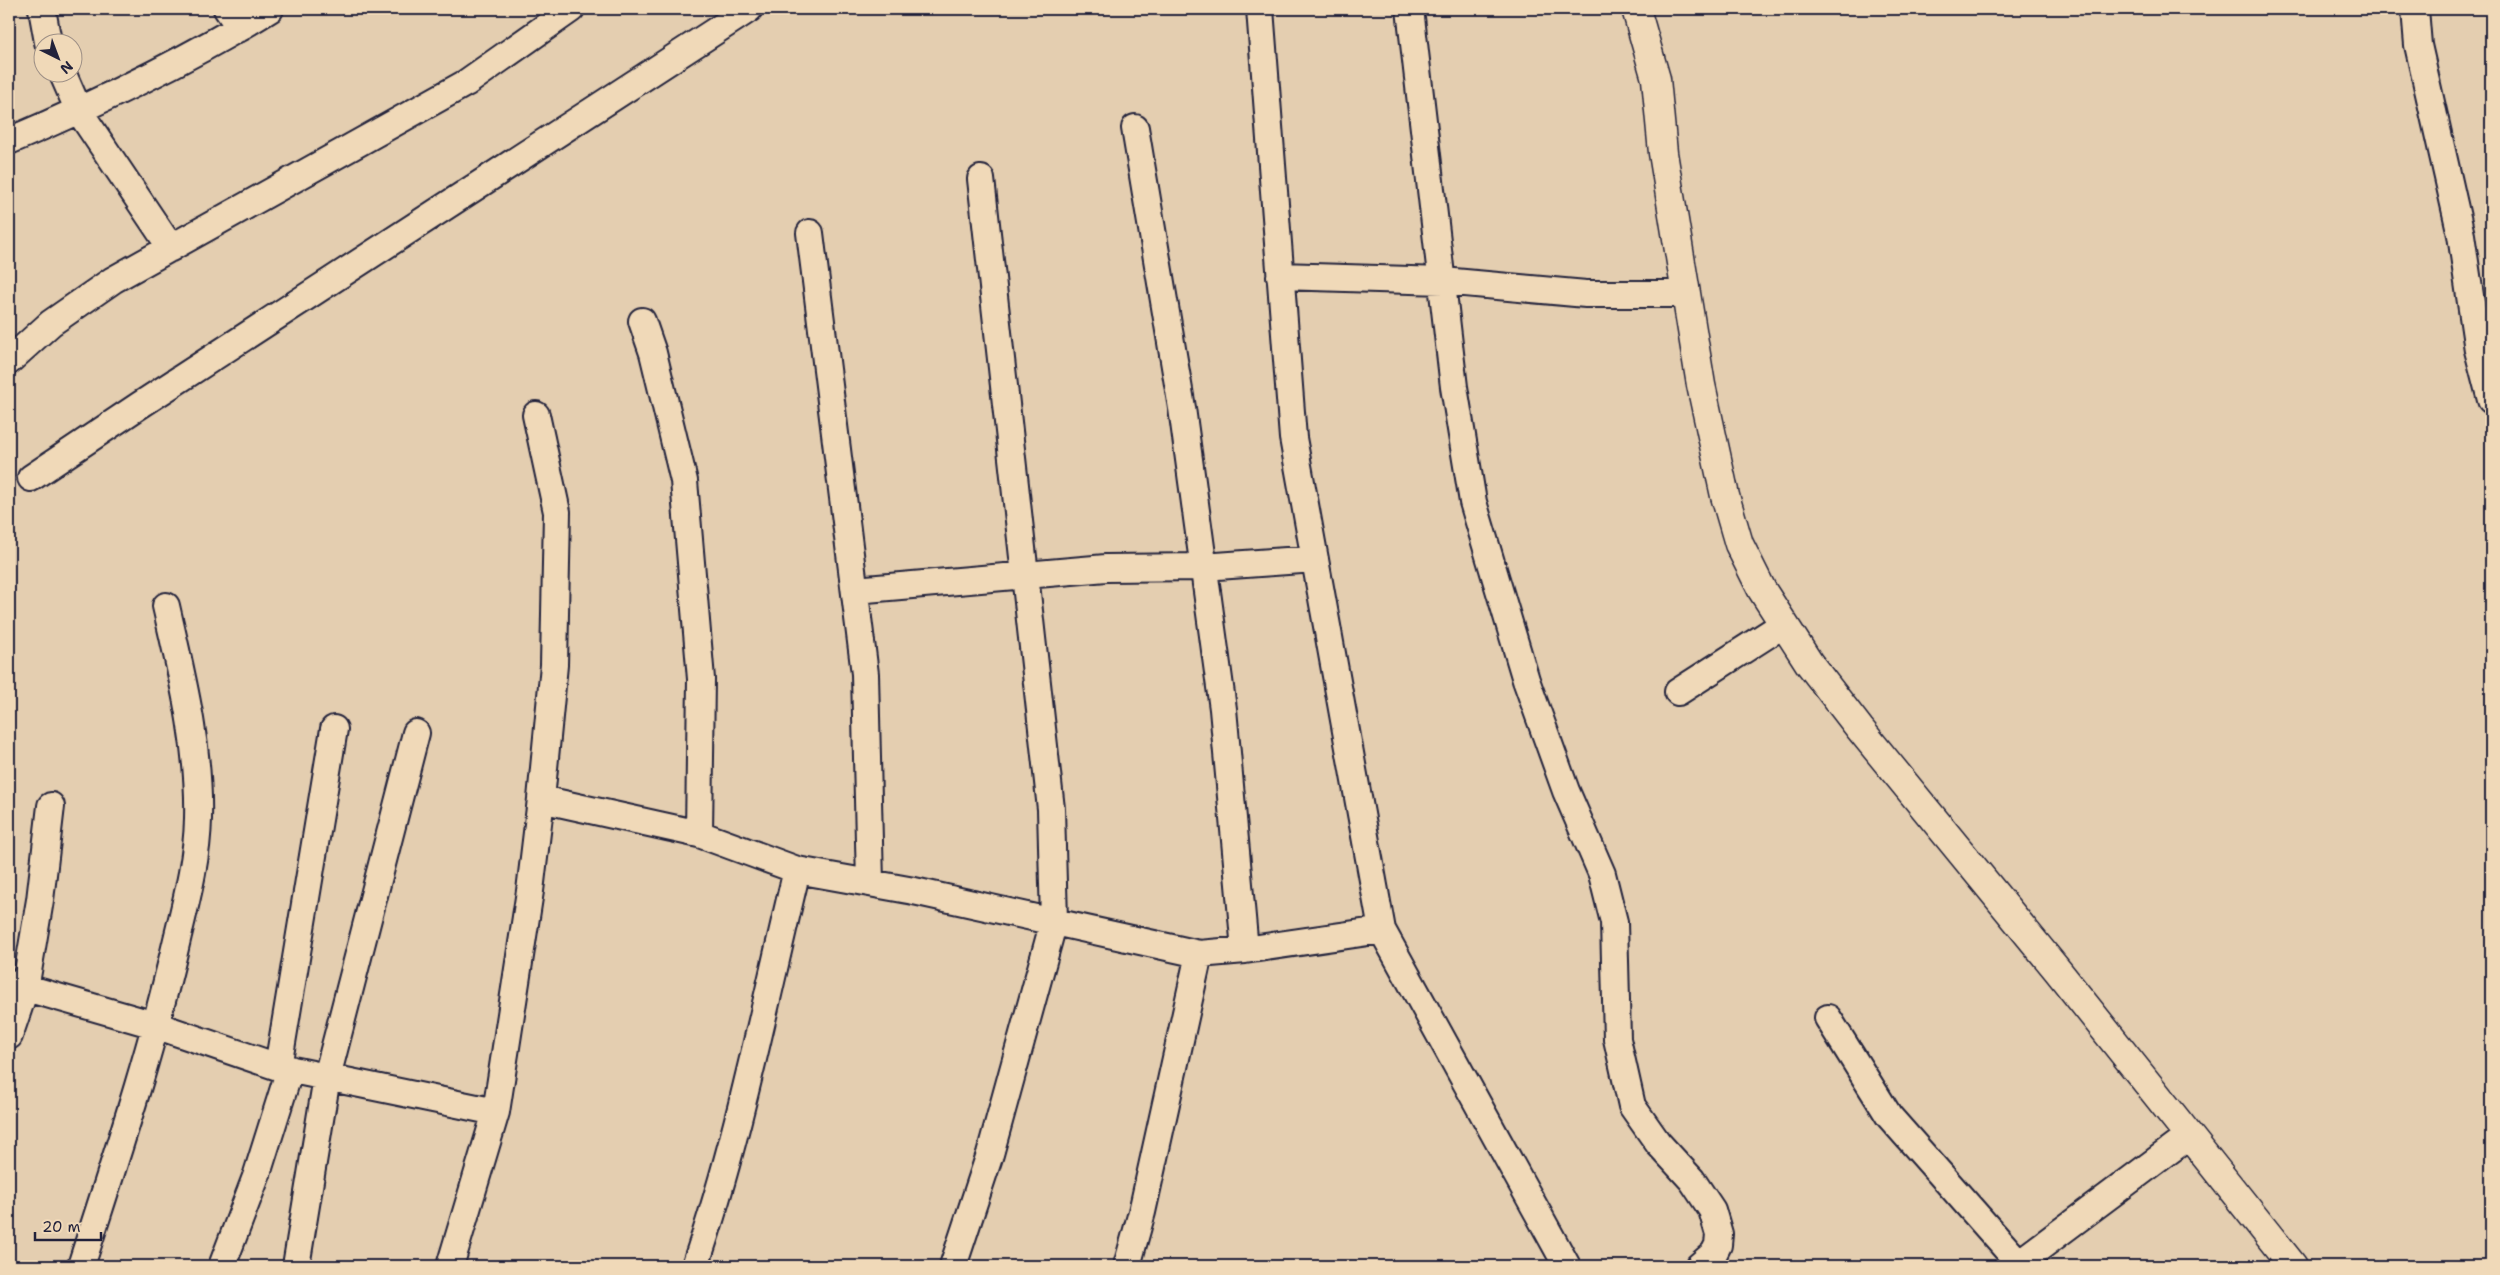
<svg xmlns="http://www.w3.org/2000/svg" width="2500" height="1275" font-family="'Shantell Sans',sans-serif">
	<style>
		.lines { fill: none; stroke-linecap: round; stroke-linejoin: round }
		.minor-casing { stroke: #22223b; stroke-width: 30 }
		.tertiary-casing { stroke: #22223b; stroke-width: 31 }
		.minor { stroke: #f0d9b8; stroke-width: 26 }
		.tertiary { stroke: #f0d9b8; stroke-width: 28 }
	</style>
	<rect width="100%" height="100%" fill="#e4ceb0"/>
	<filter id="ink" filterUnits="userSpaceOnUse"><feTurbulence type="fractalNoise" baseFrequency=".02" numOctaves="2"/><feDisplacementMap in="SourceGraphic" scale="10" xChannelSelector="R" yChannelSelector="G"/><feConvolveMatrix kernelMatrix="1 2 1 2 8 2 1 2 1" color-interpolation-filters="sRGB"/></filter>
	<g filter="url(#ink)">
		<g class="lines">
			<g class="minor-casing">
				<path id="minor" d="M42,9L48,42
					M227,9L240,28
					M1260,9L1293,438L1382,930L1567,1266
					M1410,9L1454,387L1473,502L1526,680L1566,791L1602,874L1614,922L1617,1039L1632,1106L1658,1143L1692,1180L1712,1210L1719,1234L1718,1245L1714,1253L1699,1266
					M2415,9L2418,45L2461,235L2478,350L2491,400
					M62,72L79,111L171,248
					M1135,128L1182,408L1223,709L1245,950
					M9,141C98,103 188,60 270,9
					M810,233L865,674L870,883
					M1280,276L1443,281L1586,294H1686
					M642,321L653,353L684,481L701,679L699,834
					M9,361L51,323L113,280L466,83L571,9
					M31,478L140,405L749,9
					M855,590L1106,568L1203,567L1315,559
					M1678,692L1784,624
					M541,799L699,834L797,870C765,1002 739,1138 695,1266
					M797,870L914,891L1199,954
					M9,983L158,1026L278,1067L496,1112
					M1828,1018L1889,1116L2019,1263L2189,1136
					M9,1036L25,989L40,900L51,806
					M278,1067L334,729
					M81,1266C115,1160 150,1056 175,948C185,905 197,863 198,819C200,747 182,676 166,606
					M222,1266L257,1174L290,1069
					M296,1266L327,1077L416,733
					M450,1266L496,1112L530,891L541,799L554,665L557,512L536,415
					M953,1266L990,1154L1054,921L1051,809L981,179
					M1127,1266L1142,1212L1199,954L1245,950L1382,930"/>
			</g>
			<g class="tertiary-casing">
				<path id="tertiary" d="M1636,9L1656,79L1663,153L1701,385L1725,496L1739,544L1762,590L1809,663L1860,729L2058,971L2293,1266"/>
			</g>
			<use href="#minor" class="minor"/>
			<use href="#tertiary" class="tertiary"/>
		</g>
	</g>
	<rect width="2500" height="1275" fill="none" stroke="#f0d9b8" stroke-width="30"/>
	<rect x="15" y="15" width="2470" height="1245" fill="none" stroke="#22223b" stroke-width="2" filter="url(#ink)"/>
	<g transform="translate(58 58) rotate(138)"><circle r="24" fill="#f0d9b8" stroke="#9e9086"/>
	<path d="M0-4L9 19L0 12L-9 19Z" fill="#22223b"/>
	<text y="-8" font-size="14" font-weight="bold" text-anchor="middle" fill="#22223b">N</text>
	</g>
	<path d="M35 1232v8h66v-8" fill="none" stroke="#22223b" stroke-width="2.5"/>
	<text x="42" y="1232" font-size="15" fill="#22223b" stroke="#f0d9b8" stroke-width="4" paint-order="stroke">20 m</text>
</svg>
